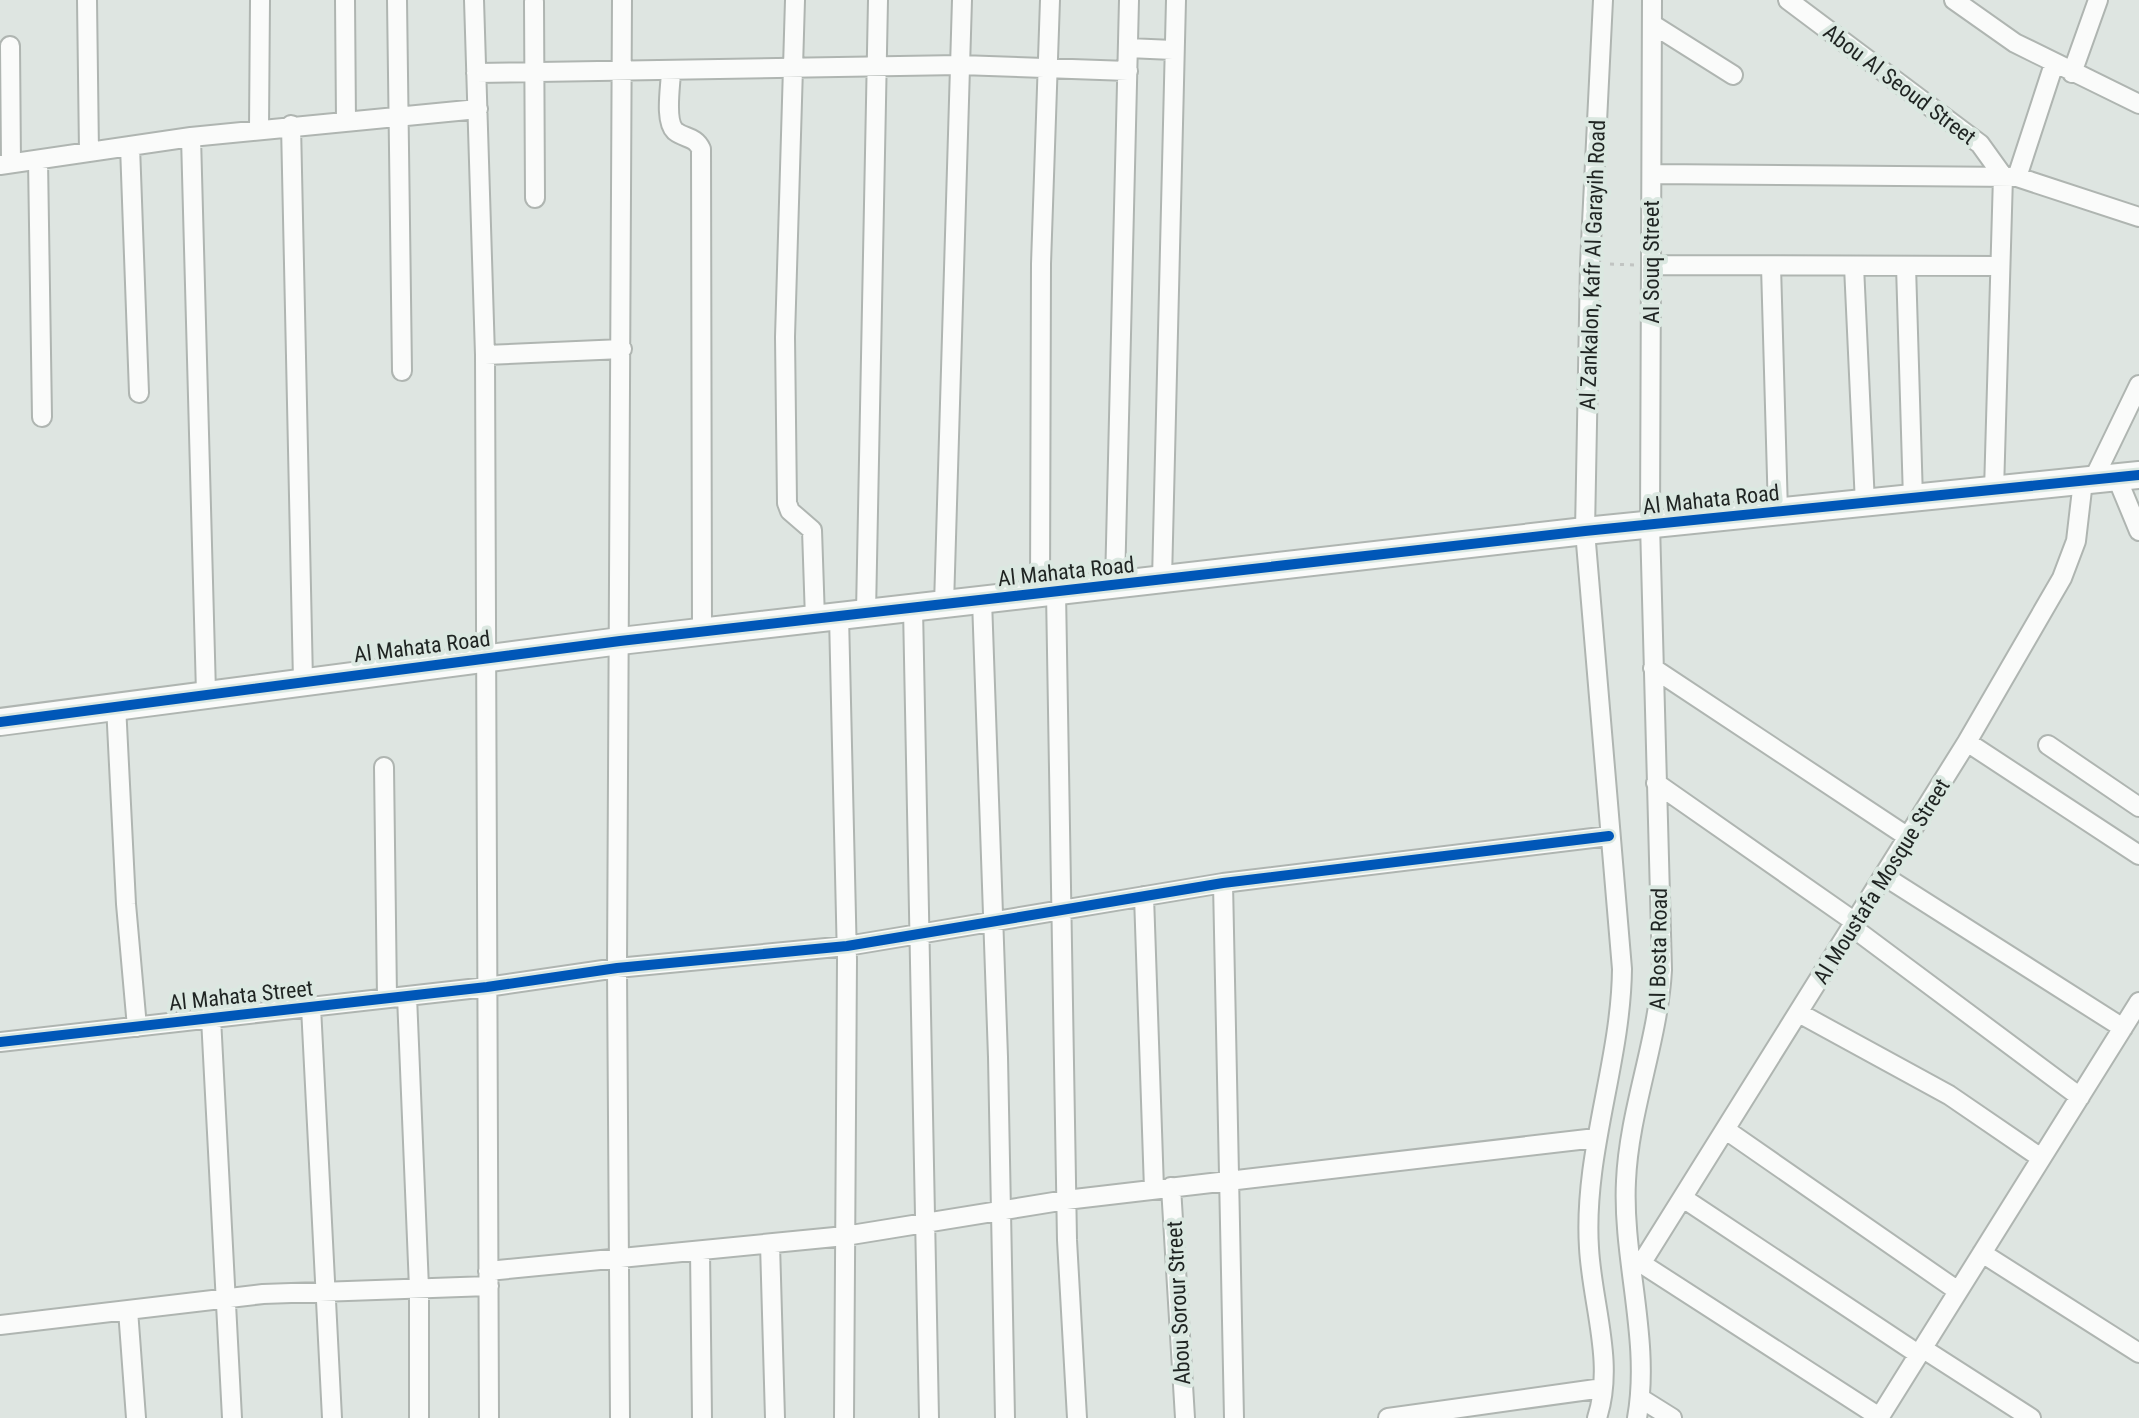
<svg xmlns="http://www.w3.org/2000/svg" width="2139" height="1418" font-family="'Roboto Condensed',sans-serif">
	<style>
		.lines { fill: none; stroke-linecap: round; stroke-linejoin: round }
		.street-casing { stroke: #afb5b1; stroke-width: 22 }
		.secondary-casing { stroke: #afb5b1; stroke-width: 30 }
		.path { stroke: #c1c4c2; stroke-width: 3; stroke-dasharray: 4 6; stroke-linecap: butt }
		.street { stroke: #fafbfa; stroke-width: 18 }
		.secondary { stroke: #fafbfa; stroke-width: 26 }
		.cycleway-casing { stroke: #dbe8e1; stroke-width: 15 }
		.cycleway { stroke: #0057b8; stroke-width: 10 }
		.labels { text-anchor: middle; stroke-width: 8; stroke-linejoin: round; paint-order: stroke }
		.street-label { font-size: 22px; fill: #1f2422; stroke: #dbe8e1 }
	</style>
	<rect width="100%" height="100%" fill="#dee5e1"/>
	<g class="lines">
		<g class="street-casing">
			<path id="street" d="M87,0L89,152
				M345,0L346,121
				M397,0L402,371
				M474,0L485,355L489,1418
				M795,0L785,337L787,503L790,511L812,530L815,619
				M1788,0L1980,144L2003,176L1994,491
				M1954,0L2015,43L2139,104
				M534,2L535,198
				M1652,24L1733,75
				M10,46L11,163
				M1128,48L1173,50
				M671,70C671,85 664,120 675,131C685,139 695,136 701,149L702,632
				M476,73L960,65L1128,71
				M2072,73L2098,0
				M291,125L303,681
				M259,129L260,0
				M191,137L206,693
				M130,146L139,393
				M38,160L42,417
				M0,165L191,137L478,109
				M1652,174L2017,177L2139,217
				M2017,177L2054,64
				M1651,265L2000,266
				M1771,266L1778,512
				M1854,266L1865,504
				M1906,266L1913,499
				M485,355L622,349
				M2117,478L2139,531
				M2093,480L2139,385
				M1162,580L1176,0
				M1115,585L1129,0
				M1056,592L1067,1240L1077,1418
				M1040,594L1041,264L1050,0
				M982,600L998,1057L1005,1418
				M944,605L962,0
				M913,608L929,1418
				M866,613L878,0
				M839,616L847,960L844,1418
				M1653,668L1908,837
				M116,705L126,904L137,1027
				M1967,742L2139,855
				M2048,745L2139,807
				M384,767L387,998
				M1656,783L1855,922
				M1884,876L2123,1028
				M1223,883L1234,1418
				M1144,896L1154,1189
				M1852,927L2080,1097
				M407,996L419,1288V1418
				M311,1007L332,1418
				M1799,1013L1949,1095L2041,1158
				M211,1018L232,1418
				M0,1042L487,987L617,968L847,946L1223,883L1609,836
				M1726,1130L1958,1291
				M1171,1187L1185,1418
				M1683,1198L1918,1354
				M770,1244L775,1418
				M700,1251L702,1418
				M1982,1253L2139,1353
				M1633,1258L1881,1418
				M1641,1264L1967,742L2062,578L2076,541L2083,481
				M488,1271L845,1236L1066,1200L1596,1138
				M128,1310L136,1418
				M0,1325L263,1294L489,1286
				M1922,1348L2031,1418
				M1640,1398L1672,1418
				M620,1418L617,968L622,0
				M1388,1418L1603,1388
				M1597,1418C1615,1363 1592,1304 1589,1248C1583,1153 1621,1063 1622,969L1585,531L1590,264L1603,0
				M1637,1418C1651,1340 1622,1259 1626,1181C1629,1110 1658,1042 1662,970L1650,524L1652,0
				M1879,1418L2139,1002"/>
		</g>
		<g class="secondary-casing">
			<path id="secondary" d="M0,722L620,641L1585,531L2139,475"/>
		</g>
		<path class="path" d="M1610,264L1634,265"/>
		<use href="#street" class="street"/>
		<use href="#secondary" class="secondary"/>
		<g class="cycleway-casing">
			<path id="cycleway" d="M0,722L620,641L1585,531L2139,475
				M0,1042L487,987L617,968L847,946L1223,883L1609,836"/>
		</g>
		<use href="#cycleway" class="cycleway"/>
	</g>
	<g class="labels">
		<g class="street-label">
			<text transform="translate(1900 84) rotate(37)" y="8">Abou Al Seoud Street</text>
			<text transform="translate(1651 262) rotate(-90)" y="8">Al Souq Street</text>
			<text transform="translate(1592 265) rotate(-88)" y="8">Al Zankalon, Kafr Al Garayih Road</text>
			<text transform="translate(1711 499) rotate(-6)" y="8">Al Mahata Road</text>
			<text transform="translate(1066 571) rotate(-6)" y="8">Al Mahata Road</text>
			<text transform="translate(422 646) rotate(-7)" y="8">Al Mahata Road</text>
			<text transform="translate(1881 881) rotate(-58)" y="8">Al Moustafa Mosque Street</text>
			<text transform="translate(1658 949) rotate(-89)" y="8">Al Bosta Road</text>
			<text transform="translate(241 995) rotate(-6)" y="8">Al Mahata Street</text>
			<text transform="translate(1178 1303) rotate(-93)" y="8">Abou Sorour Street</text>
		</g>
	</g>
</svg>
